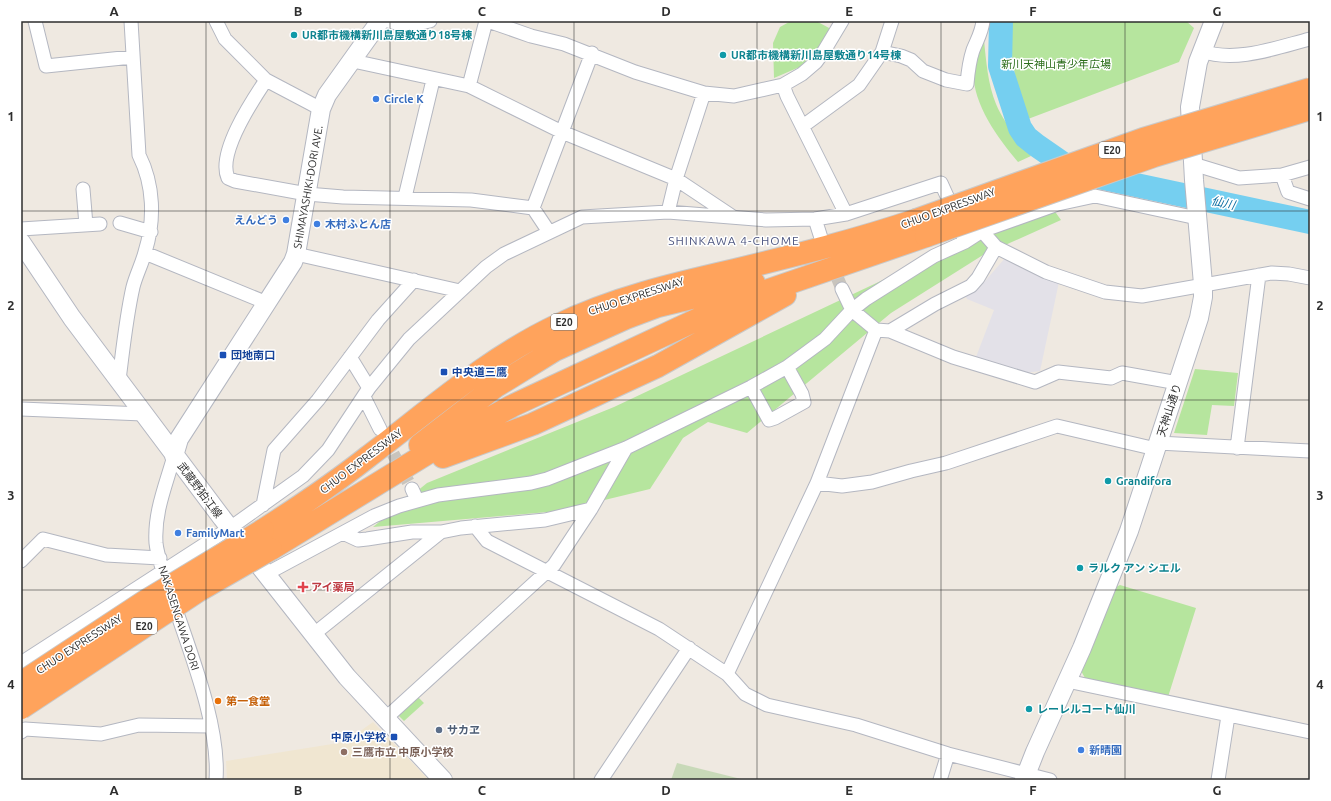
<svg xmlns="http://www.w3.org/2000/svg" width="1331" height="801" font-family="Ubuntu,'Noto Sans JP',sans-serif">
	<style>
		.industrial { fill: #e3e1e8 }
		.education { fill: #f0e6d1 }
		.green { fill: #b6e59e }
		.cemetery { fill: #c8d9b8 }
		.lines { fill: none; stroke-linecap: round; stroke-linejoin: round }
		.river { stroke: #75cff0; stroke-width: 24 }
		.street-tunnel { stroke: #c8c4bd; stroke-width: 13; stroke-dasharray: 13 6; stroke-linecap: butt }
		.street-casing { stroke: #b4b7c1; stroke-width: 15 }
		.secondary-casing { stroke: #b4b7c1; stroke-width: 20 }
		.highway-casing { stroke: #c9c9c9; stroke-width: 24 }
		.street { stroke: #fff; stroke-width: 13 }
		.secondary { stroke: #fff; stroke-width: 18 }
		.highway { stroke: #ffa35c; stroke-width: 22 }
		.highway-bridge-casing { stroke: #c9c9c9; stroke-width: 24; stroke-linecap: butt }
		.highway-bridge { stroke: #ffa35c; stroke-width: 22 }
		.grid { fill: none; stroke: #2e2e2e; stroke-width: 1; stroke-opacity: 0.55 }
		.culture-dot { fill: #0f9aa8; stroke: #fff; stroke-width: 1.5 }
		.shop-dot { fill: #3f7fe0; stroke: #fff; stroke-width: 1.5 }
		.transit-dot { fill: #1a4fb4; stroke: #fff; stroke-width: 1.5 }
		.health-dot { fill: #e0444e; stroke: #fff; stroke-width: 1.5 }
		.food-dot { fill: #e8710a; stroke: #fff; stroke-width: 1.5 }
		.service-dot { fill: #5c6f8a; stroke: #fff; stroke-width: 1.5 }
		.education-dot { fill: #8d6e63; stroke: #fff; stroke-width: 1.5 }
		.labels { text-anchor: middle; stroke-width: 3; stroke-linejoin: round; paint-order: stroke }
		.shield { fill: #fff; stroke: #6d6d6d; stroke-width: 1 }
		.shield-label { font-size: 10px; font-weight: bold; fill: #2e2e2e }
		.culture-label { font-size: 11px; font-weight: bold; fill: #0d838f; stroke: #fff; text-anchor: start }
		.park-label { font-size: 11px; fill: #2c6e1b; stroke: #fff }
		.shop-label { font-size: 11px; font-weight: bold; fill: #366cbe; stroke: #fff; text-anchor: start }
		.street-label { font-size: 11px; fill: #2e2e2e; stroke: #fff }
		.transit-label { font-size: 11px; font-weight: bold; fill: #164399; stroke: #fff; text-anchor: start }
		.health-label { font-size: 11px; font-weight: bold; fill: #be3a42; stroke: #fff; text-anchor: start }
		.food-label { font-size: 11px; font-weight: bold; fill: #c56008; stroke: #fff; text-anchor: start }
		.service-label { font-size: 11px; font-weight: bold; fill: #4e5e75; stroke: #fff; text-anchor: start }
		.education-label { font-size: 11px; font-weight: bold; fill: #785e54; stroke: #fff; text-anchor: start }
		.water-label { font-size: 12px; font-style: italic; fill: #0d6fa3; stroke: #fff }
		.neighbourhood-label { font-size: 12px; letter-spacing: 1px; fill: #4d5680; stroke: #fff }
		.neatline { fill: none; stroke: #2e2e2e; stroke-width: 1.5 }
		.grid-label { font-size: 13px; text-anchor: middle; font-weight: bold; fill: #2e2e2e }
	</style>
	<rect width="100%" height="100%" fill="#efe9e1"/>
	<path class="industrial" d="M1006,257L1059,282L1040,371L1025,373L976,357L994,310L967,299L965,295L979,288Z"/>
	<path class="education" d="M373,722L429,780H227L226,761L345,742Z"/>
	<path class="green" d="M791,21H816L831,29L821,47L802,66L774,78L773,43L780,27Z
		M1007,21H1186L1194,28L1179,62L1028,119L1015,76Z
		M984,40C986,60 988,85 996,104C1004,123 1019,140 1031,156L1018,162C994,133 964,93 976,53C977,48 982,44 984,40Z
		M1048,202L1061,220L983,255L891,313L747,433L708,422L683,438L650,489L559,511L373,527L427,483L614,407Z
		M1195,369L1238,373L1234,406L1212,405L1207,435L1174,433Z
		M1120,585L1196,608L1168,697L1085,678L1080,669L1116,587Z
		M418,697L424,703L404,721L398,715Z"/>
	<path class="cemetery" d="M677,763L745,780H671Z"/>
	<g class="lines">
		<path class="river" d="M1001,21L1000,66L1020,128L1026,137L1036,145L1075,172L1310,222"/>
		<path class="street-tunnel" d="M822,241L842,289
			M384,437L412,489"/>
		<g class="street-casing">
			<path id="street" d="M35,21L46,66L132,57
				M216,21L225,39L266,80L321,109
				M388,21L407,26L430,21
				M488,21L531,36L564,44L635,72L704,93L734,96L783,85L802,74L816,62L824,51L842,21
				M1201,51C1236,63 1275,48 1310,39
				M882,52L901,56L911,60L923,71L946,80L967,84C968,72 969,62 973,50C977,40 982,32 983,21
				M353,61L469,86L562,132L676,179L733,217
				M266,80C252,101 217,153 228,178L235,181L307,194L343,197L471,200L533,208
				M783,85L787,96L846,214
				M469,86L486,21
				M803,126L859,85L882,52L892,21
				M1193,164L1239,178L1282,175L1310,167
				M1282,175L1288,192L1310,199
				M83,189L86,225
				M405,197L433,80
				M668,212L676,179L704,93
				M815,219L822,241
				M120,223L151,232
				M21,229L100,224
				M982,231L996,247L1046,272L1105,292L1142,296L1272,273L1289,274L1310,278
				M549,232L533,208L592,53
				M145,253L267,303
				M296,254L460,291
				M842,289L852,310L876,330L890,331L953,357L1035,382L1058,372L1111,378L1122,373L1178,383
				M890,331L935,304L971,286L978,278L996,247
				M350,357L369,388
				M119,380C123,349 126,318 133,287C136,275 142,264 145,252C155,220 154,185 139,155L131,21
				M751,387L769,420L775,418L804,402L802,394L787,367
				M364,397L380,429
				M21,409L143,414
				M1158,443L1310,451
				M1237,448L1259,275
				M817,483L842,486L872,482L911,471L946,463L1057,426L1156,449
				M412,489L417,500
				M263,505L274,450L318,400L378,320L414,280
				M475,526L487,541L659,629L727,674L745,694L767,705L856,725L948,754L1050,780
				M343,533L358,540L367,539L412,532H441L461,528L545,520L591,509
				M21,561L43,539L106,555L160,558
				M266,574L374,516L399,506L438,495L531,483L547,479L626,448L751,387L787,367L825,339L852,310L866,299L934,256L965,242L982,231L1058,204L1095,196L1197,218
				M165,578C162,567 157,554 156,543C154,512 166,485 174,456
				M173,601C190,652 220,726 216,780
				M314,634L441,532
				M21,663L230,528L303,476L328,450L369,388L409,339L486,267L504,254L582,217L668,212L766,220L815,219L846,214L941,183L955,214L965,242
				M727,674L817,483L876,330
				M1067,681L1310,732
				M386,718L554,565L591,509L626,448
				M21,732L25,729L101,734L139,725L210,726
				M601,780L689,648
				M940,780L948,754
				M1218,780L1228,716"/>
		</g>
		<g class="secondary-casing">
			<path id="secondary" d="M21,242L72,318L222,518L347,677L443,780
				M174,456L179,439L293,262L296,254L321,109L327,95L380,21
				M1024,780L1035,752L1082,648L1129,531L1199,318L1203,297V284L1194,180L1190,107L1198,62L1214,21"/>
		</g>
		<g class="highway-casing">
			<path id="highway" d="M420,445L495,387L555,350L626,318L658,306L754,283
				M443,457L533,424L658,366L785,295
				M263,530C299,507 335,483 369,456C430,410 487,359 556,326C613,298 674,284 735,270C796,255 857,240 916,220
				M271,549L436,448L512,406L737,301L926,236"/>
		</g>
		<use href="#street" class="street"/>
		<use href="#secondary" class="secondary"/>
		<use href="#highway" class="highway"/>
		<g class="highway-bridge-casing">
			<path id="highway-bridge" d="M916,220L1143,139L1310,89
				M926,236L1154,156L1310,109
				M21,683L144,602L263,530
				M21,708L198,591L271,549"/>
		</g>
		<use href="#highway-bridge" class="highway-bridge"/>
	</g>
	<path class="grid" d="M206,21V780M390,21V780M574,21V780M757,21V780M941,21V780M1125,21V780M21,211H1310M21,400H1310M21,590H1310"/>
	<g class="culture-dot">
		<circle cx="294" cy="35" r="4"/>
		<circle cx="723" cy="55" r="4"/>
		<circle cx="1108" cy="481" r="4"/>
		<circle cx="1080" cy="568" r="4"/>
		<circle cx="1029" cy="709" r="4"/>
	</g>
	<g class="shop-dot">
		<circle cx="376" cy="99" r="4"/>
		<circle cx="286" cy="220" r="4"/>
		<circle cx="317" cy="224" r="4"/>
		<circle cx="178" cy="533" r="4"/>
		<circle cx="1081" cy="750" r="4"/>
	</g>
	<g class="transit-dot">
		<rect x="219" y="351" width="8" height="8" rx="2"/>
		<rect x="440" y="368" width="8" height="8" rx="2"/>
		<rect x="390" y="733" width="8" height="8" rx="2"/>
	</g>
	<path class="health-dot" d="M301 581h4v4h4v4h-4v4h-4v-4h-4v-4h4z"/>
	<circle class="food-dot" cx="218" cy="701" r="4"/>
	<circle class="service-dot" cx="439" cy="730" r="4"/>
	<circle class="education-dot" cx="344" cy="752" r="4"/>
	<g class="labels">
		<g class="shield">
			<rect x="1099" y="142" width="26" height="16" rx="3"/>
			<rect x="551" y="314" width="26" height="16" rx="3"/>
			<rect x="131" y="618" width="26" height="16" rx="3"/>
		</g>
		<g class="shield-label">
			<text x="1112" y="154">E20</text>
			<text x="564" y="326">E20</text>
			<text x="144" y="630">E20</text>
		</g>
		<g class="culture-label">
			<text x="302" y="39">UR都市機構新川島屋敷通り18号棟</text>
			<text x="731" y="59">UR都市機構新川島屋敷通り14号棟</text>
			<text x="1116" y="485">Grandifora</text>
			<text x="1088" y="572">ラルク アン シエル</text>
			<text x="1037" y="713">レーレルコート仙川</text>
		</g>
		<g class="park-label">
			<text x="1056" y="68">新川天神山青少年広場</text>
		</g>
		<g class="shop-label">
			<text x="384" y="103">Circle K</text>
			<text x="278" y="224" text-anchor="end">えんどう</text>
			<text x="325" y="228">木村ふとん店</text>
			<text x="186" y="537">FamilyMart</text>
			<text x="1089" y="754">新晴園</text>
		</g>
		<g class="street-label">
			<text transform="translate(308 187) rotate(-80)" y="4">SHIMAYASHIKI-DORI AVE.</text>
			<text transform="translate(948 208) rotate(-20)" y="4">CHUO EXPRESSWAY</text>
			<text transform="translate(636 296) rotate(-18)" y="4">CHUO EXPRESSWAY</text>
			<text transform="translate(1169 410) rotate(-72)" y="4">天神山通り</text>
			<text transform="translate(361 461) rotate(-37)" y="4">CHUO EXPRESSWAY</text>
			<text transform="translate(200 490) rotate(53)" y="4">武蔵野狛江線</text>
			<text transform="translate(179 618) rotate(72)" y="4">NAKASENGAWA DORI</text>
			<text transform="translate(79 644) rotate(-33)" y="4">CHUO EXPRESSWAY</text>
		</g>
		<g class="transit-label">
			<text x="231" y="359">団地南口</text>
			<text x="452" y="376">中央道三鷹</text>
			<text x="386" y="741" text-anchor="end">中原小学校</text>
		</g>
		<g class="health-label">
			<text x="311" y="591">アイ薬局</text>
		</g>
		<g class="food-label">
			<text x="226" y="705">第一食堂</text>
		</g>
		<g class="service-label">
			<text x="447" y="734">サカヱ</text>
		</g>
		<g class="education-label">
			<text x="352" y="756">三鷹市立 中原小学校</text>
		</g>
		<g class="water-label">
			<text transform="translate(1223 203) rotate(12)" y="4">仙川</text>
		</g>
		<g class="neighbourhood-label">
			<text x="734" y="245">SHINKAWA 4-CHOME</text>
		</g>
	</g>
	<rect width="1331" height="801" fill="none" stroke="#ffffff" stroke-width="44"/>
	<rect x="22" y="22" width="1287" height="757" class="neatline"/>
	<g class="grid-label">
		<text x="114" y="16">A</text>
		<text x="298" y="16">B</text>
		<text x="482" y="16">C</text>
		<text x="666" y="16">D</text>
		<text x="849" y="16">E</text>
		<text x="1033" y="16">F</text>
		<text x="1217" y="16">G</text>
		<text x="11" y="121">1</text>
		<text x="1320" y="121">1</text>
		<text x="11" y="310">2</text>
		<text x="1320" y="310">2</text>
		<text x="11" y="500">3</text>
		<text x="1320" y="500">3</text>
		<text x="11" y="689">4</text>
		<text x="1320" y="689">4</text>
		<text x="114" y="795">A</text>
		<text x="298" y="795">B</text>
		<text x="482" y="795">C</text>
		<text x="666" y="795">D</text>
		<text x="849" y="795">E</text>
		<text x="1033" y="795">F</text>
		<text x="1217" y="795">G</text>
	</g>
</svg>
